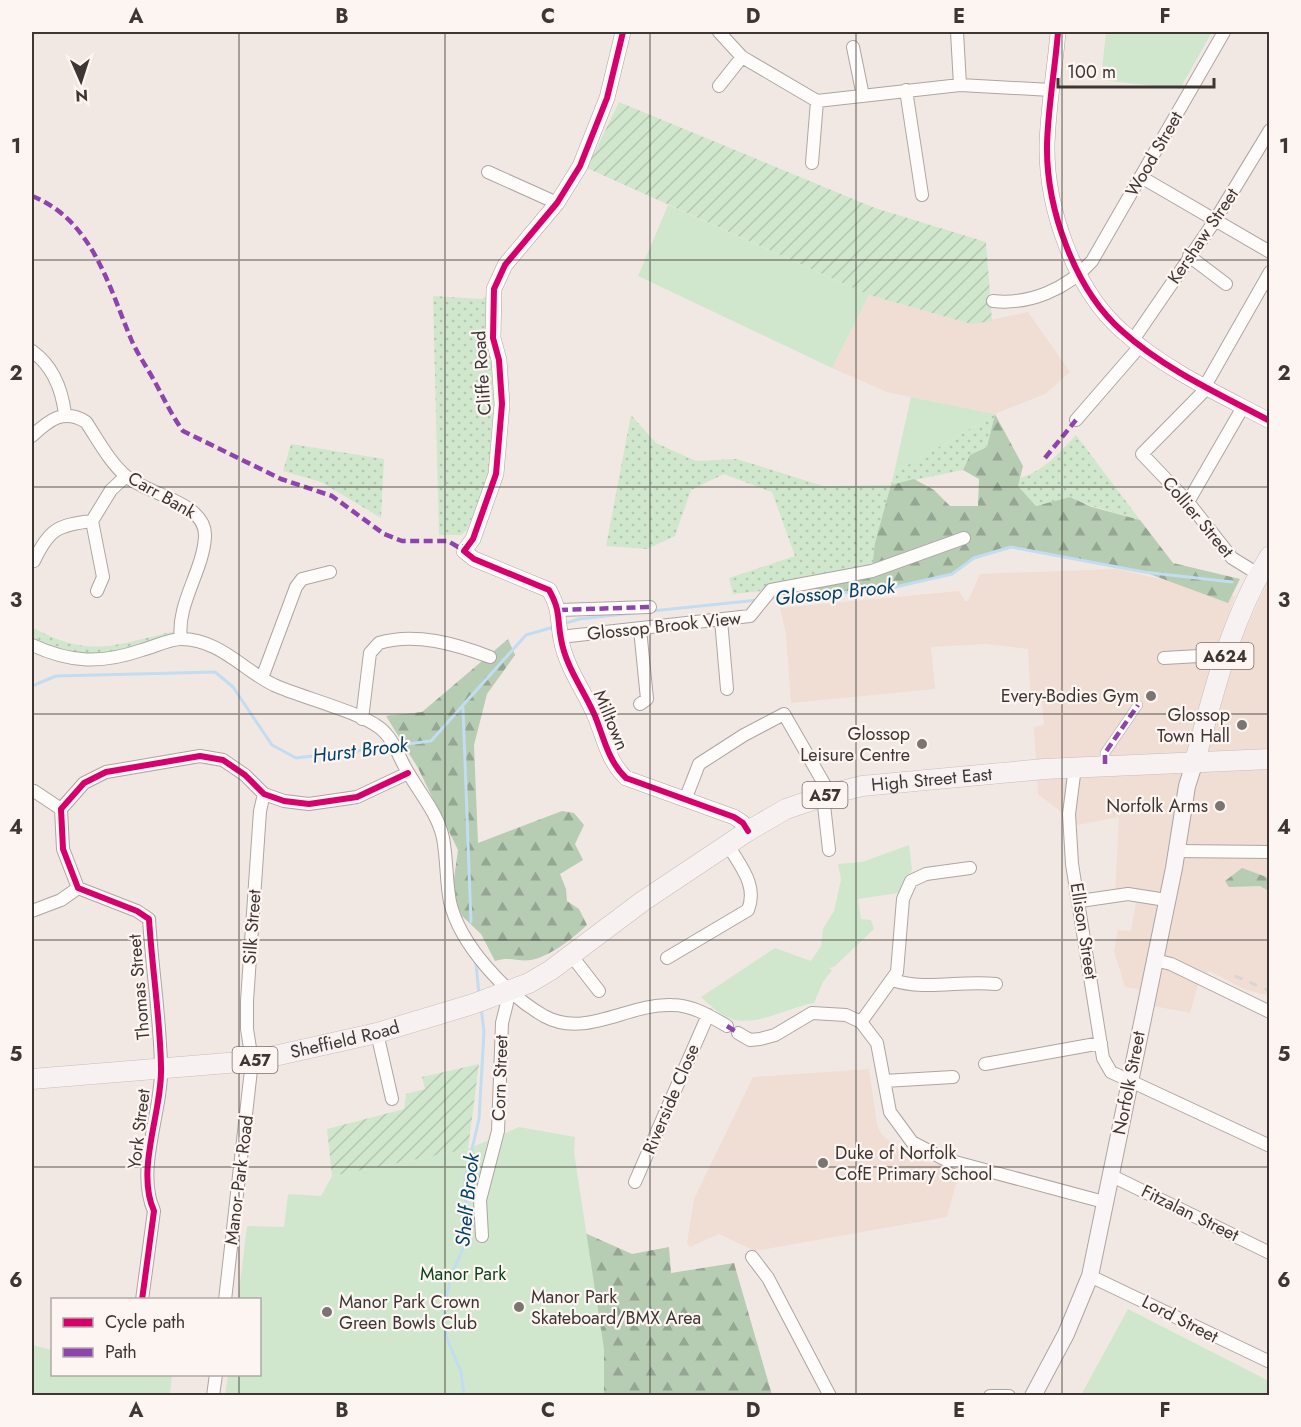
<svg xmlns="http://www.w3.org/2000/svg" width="1301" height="1427" font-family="Jost,sans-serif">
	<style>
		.built { fill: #f0ddd4 }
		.grass { fill: url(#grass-dots) }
		.forest { fill: url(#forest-firs) }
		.park { fill: #d0e7cd }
		.garden { fill: url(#garden-furrows) }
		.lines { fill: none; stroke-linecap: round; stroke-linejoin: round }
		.stream { stroke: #c2dcf2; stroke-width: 3 }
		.pedestrian-casing { stroke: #ada5a2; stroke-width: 10 }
		.minor-casing { stroke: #ada5a2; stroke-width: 14 }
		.tertiary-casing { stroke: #ada5a2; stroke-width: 16 }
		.secondary-casing { stroke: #ada5a2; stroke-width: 18 }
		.primary-casing { stroke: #c9bdbb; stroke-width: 21 }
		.pedestrian { stroke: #fdfcfb; stroke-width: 9 }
		.minor { stroke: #fdfcfb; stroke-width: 12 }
		.tertiary { stroke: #fdfcfb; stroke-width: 15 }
		.secondary { stroke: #faf6f7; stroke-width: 16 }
		.primary { stroke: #f7f2f1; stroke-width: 20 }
		.rail { stroke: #d8d5d5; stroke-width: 3; stroke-dasharray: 8 8; stroke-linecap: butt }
		.quiet { stroke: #8e44ad; stroke-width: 4.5; stroke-dasharray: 9 4.5; stroke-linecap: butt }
		.cycleway-casing { stroke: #fdf5f2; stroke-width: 10 }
		.cycleway { stroke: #d6006c; stroke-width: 6 }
		.grid { fill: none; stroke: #3d3632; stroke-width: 1.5; stroke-opacity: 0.55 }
		.poi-dot { fill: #7c7470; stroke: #fdf5f2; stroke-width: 2 }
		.labels { text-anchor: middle; stroke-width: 4.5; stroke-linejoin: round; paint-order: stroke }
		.shield { fill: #fdf5f2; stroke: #776f6c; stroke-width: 1.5 }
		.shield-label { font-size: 16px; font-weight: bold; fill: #3d3632 }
		.street-label { font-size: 18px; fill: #3d3632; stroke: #fdf5f2 }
		.poi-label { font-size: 18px; fill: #3d3632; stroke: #fdf5f2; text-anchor: end }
		.park-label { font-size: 18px; fill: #0a441c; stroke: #fdf5f2 }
		.water-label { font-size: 20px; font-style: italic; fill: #004269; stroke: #fdf5f2 }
		.neatline { fill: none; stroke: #3d3632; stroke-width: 2 }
		.grid-label { font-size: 20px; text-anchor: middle; font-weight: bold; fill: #3d3632 }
	</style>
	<defs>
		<pattern id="grass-dots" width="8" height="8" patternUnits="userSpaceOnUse" patternTransform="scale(1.5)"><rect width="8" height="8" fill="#d0e7cd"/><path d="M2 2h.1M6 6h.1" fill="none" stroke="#b4c7b0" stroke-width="1.8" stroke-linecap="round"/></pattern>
		<pattern id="forest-firs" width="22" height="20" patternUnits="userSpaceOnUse" patternTransform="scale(1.5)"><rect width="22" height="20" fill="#b6ccb3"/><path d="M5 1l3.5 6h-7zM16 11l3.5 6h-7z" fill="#95a692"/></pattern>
		<pattern id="garden-furrows" width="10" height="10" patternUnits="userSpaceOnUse" patternTransform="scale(1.5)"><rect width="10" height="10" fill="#d0e7cd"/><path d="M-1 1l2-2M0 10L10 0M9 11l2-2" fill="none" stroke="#b4c7b0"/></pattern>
	</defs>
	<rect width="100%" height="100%" fill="#f2e8e3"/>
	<path class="built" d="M869,295L971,324L1028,312L1070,372L1045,394L995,414L887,392L832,368Z
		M1116,569L1235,596L1216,650L1233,656L1269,579V1001L1266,995L1246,990L1209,971L1198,985L1190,1013L1143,1004L1146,991L1125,987L1114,951L1118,930L1131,931L1137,896H1115L1119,817L1078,825L1038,794L1034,727L1044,725L1042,703L1031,702L1028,649L985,644L931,647L935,689L791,703L786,634L780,608L959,591L965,601H968L980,574Z
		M869,1069L877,1125L882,1135L910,1158L960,1169L947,1217L755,1251L719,1234L690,1247L687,1243L694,1199L753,1077Z"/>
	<path class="grass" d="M490,293L497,390L491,471L467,530L461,535H439L433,296L482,299Z
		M995,414L987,447L970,455L963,470L891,485L872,571L808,586L733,594L729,578L795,556L772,492L724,474L691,490L675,536L647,549L606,546L631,415L656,443L696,461L737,459L823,486L891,485L894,473Z
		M1076,435L1140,520L1092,506L1070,497L1036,506L1018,486L1020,478C1044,471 1059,453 1076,435Z
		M291,444L384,459L381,518L321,482L283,471Z
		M32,627C92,661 118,643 180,630L181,639L106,660L32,645Z"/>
	<path class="forest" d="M995,414L1023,466L1018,486L1036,506L1070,497L1092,507L1140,520L1173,563L1240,579L1228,603L1144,572L1011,547L974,558L952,574L882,590L826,593L808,586L872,571L875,543L891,485L914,479L934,490L950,506H978L979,479L963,470L970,455L987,447Z
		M508,639L515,655L487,694L474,745L478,843L562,811L574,813L584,825L575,844L583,860L560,874L566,889L567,901L579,909L587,925C575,937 549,957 531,960C518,962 510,956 495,961L481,934L462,916L452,893L458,850L418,768L386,716L422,712Z
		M1242,868L1269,878V891L1260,886L1229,887L1225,881Z
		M567,1225L632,1254L669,1247L671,1273L734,1263L772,1395H554Z"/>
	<path class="park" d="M1106,32H1212L1180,89L1101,80Z
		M668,205L869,295L832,368L638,276Z
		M911,397L995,414L894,473Z
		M909,845L912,870L899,893L858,899L861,919L871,920L874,929L834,967L829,968L832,970L823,982L814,1003C787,1007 749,1032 723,1015C715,1010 708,1003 701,997L775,948L811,961L821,946L823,929L834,911L841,880L838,864L862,862Z
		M519,1127L575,1137L574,1152L604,1349V1395L225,1396L228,1375L260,1374V1300L238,1299L247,1226L284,1227L288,1194L321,1196L332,1176L468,1149Z
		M1128,1309L1269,1381V1395H1081Z
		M32,1345L52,1350V1374L172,1375L170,1395H32Z"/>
	<path class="garden" d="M619,102L875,208L986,242L992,321L971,324L869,295L587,168Z
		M479,1064L468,1149L332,1176L327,1129L404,1109L406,1094L425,1089L422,1077Z"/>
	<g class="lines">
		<path class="stream" d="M771,598L882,590L952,574L974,558L1011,547L1144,572L1232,582
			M652,611L758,600
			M563,624L579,619L633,613
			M32,686L56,676L215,672L233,687L272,745L296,758L390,747
			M463,708L471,922
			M399,745L431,741L526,635L554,627
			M476,963L479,995
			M464,1396L461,1372L446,1336L444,1306L452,1274L467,1239L465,1179L479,1119L484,1032L481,1007"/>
		<g class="pedestrian-casing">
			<path id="pedestrian" d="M1105,764V753L1138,705"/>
		</g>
		<g class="minor-casing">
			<path id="minor" d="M719,32L742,57L817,101L960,85L1051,90
				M957,32L960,85
				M853,47L863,96
				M719,86L742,57
				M906,90L922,195
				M812,163L817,101
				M488,172L557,203
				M1141,177L1270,252
				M1189,256L1226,284
				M993,301C1030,305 1067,289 1092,261L1224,32
				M1133,340L1214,222L1270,130
				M32,351C53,366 62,390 65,414
				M1205,386L1270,272
				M1208,387L1142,454L1188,502L1232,558L1258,574
				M1076,420L1141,345
				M32,436C49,420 64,408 86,422C98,440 110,463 127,477C152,496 207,503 205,537C203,571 176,605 181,639
				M1188,502L1243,407
				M92,521L103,577L97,591
				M34,561C49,529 58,525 92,521L111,490L126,476
				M559,610L650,607
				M721,620L727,689
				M640,629L647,699L640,704
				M560,637L750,616L771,590L872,571L964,538
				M32,645C71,663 101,664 142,650C154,647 169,639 181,639C219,639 243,670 274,685C303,698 358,711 380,728C395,740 399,759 409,774C421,795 438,814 443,838C447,859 446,881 450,902C460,945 506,994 544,1016C586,1039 628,1003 672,1005C692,1005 710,1016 727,1026
				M1164,658L1199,656L1222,662
				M262,678L296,587L302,579L330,572
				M362,719L370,653L379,643C415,632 456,644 490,657
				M1075,767L1069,814L1072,864L1103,1058L1111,1072L1270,1146
				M34,791L61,809
				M823,796L829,850
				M685,800L699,764L744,735L784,714L830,794
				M1177,851L1270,852
				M1080,901L1128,894L1166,900
				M32,911L61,900L78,888
				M571,955L599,991
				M667,958L748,910C758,885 740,866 728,845
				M1155,960L1171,964L1270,1012
				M892,980C927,991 960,980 996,984
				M861,1022L897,972L903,899L911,881L926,874L970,868
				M377,1033L392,1099
				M738,1033L750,1040L760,1039L775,1035L812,1013L846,1015L861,1022L877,1043L890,1112L912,1142L944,1159L1104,1202
				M985,1064L1101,1043
				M884,1081L953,1077
				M1110,1175L1270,1253
				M635,1182L708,1015
				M482,1236L480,1200L498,1131L502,1023L510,991
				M752,1257L768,1278L830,1396
				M1090,1276L1270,1362
				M142,1300L154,1211C135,1169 163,1110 161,1066C160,1017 152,968 149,919L137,911L78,888L63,849L61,809L84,783L106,772L200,756L223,760L245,775L264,794L284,801L309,804L357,797L408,773
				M225,1300L252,1061L247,1029V1001L260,811L264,794
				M213,1396L216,1374
				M990,1396H1009"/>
		</g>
		<g class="tertiary-casing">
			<path id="tertiary" d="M623,32L607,98L580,166L557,203L505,265L494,289L493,338L499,360L502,404L496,474L473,539L464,551L474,559L549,590C561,611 557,619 561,639C566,668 584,690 595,716C604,738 608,761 626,778L734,817L743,823L748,831
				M1058,32C1055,69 1048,107 1047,145C1046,207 1074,289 1122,331C1164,369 1219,394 1270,421"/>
		</g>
		<g class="secondary-casing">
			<path id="secondary" d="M1033,1396L1066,1334L1090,1276L1174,868L1187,786L1195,761"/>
		</g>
		<g class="primary-casing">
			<g id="primary">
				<path d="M1195,761C1214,691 1231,618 1270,556"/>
				<path id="s1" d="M32,1079L252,1061L377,1033L473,1004L529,983L551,970L643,901L748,831L786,809L830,794L862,786L1044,769L1270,759"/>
			</g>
		</g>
		<use href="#pedestrian" class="pedestrian"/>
		<use href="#minor" class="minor"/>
		<use href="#tertiary" class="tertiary"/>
		<use href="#secondary" class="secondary"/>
		<use href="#primary" class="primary"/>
		<path class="rail" d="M1235,976L1270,991"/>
		<path class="quiet" d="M32,196C92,220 108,284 131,339C136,351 144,363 151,375C162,394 170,413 183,431L281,479L332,496L384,534L402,541H448L458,547L466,546
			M1045,458L1076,420
			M559,610L650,607
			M1105,764V753L1138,705
			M727,1026L738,1033"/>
		<g class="cycleway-casing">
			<path id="cycleway" d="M623,32L607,98L580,166L557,203L505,265L494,289L493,338L499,360L502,404L496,474L473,539L464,551L474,559L549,590C561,611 557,619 561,639C566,668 584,690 595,716C604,738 608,761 626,778L734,817L743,823L748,831
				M1058,32C1055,69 1048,107 1047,145C1046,207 1074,289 1122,331C1164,369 1219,394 1270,421
				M142,1300L154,1211C135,1169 163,1110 161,1066C160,1017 152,968 149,919L137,911L78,888L63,849L61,809L84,783L106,772L200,756L223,760L245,775L264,794L284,801L309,804L357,797L408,773"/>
		</g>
		<use href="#cycleway" class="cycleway"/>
	</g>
	<path class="grid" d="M239,32V1300M445,32V1396M650,32V1396M856,32V1396M1062,32V1396M32,260H1270M32,487H1270M32,714H1270M32,940H1270M32,1167H1270M239,1374V1396"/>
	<g class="poi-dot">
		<circle cx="1151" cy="696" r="6"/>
		<circle cx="1242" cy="725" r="6"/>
		<circle cx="922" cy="744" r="6"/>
		<circle cx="1220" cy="806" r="6"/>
		<circle cx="823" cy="1163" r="6"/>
		<circle cx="519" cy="1307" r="6"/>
		<circle cx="327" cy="1312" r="6"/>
	</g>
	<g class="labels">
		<g class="shield">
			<rect x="1196.5" y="643" width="57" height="26" rx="4.5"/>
			<rect x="802.5" y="782" width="45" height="26" rx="4.5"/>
			<rect x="232.5" y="1047" width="45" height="26" rx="4.5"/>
		</g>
		<g class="shield-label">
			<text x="1225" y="662">A624</text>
			<text x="825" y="801">A57</text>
			<text x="255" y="1066">A57</text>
		</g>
		<g class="street-label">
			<text transform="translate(1154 154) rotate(-60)" y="6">Wood Street</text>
			<text transform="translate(1203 236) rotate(-56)" y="6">Kershaw Street</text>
			<text transform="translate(482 373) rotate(-94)" y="6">Cliffe Road</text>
			<text transform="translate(162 495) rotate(30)" y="6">Carr Bank</text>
			<text transform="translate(1198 517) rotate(50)" y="6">Collier Street</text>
			<text transform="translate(664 626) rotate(-6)" y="6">Glossop Brook View</text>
			<text transform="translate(611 720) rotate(67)" y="6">Milltown</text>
			<text dy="6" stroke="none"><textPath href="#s1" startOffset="969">High Street East</textPath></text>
			<text transform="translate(252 927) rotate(-86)" y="6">Silk Street</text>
			<text transform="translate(1084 931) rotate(81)" y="6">Ellison Street</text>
			<text transform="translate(139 987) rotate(-95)" y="6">Thomas Street</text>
			<text dy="6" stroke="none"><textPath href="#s1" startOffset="316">Sheffield Road</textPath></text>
			<text transform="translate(500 1078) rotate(-88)" y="6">Corn Street</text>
			<text transform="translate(1129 1083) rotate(-79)" y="6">Norfolk Street</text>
			<text transform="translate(671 1099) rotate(-67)" y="6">Riverside Close</text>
			<text transform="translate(139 1129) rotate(-83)" y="6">York Street</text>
			<text transform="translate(239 1180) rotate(-83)" y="6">Manor Park Road</text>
			<text transform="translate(1190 1213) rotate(26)" y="6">Fitzalan Street</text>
			<text transform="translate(1180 1319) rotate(27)" y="6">Lord Street</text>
		</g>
		<g class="poi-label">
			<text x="1139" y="702">Every-Bodies Gym</text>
			<text x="1230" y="721">Glossop<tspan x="1230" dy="21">Town Hall</tspan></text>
			<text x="910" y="740">Glossop<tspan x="910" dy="21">Leisure Centre</tspan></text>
			<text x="1208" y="812">Norfolk Arms</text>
			<text x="835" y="1159" text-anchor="start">Duke of Norfolk<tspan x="835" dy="21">CofE Primary School</tspan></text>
			<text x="531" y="1303" text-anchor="start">Manor Park<tspan x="531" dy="21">Skateboard/BMX Area</tspan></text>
			<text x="339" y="1308" text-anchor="start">Manor Park Crown<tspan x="339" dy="21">Green Bowls Club</tspan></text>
		</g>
		<g class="park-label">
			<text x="463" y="1280">Manor Park</text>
		</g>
		<g class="water-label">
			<text transform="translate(835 592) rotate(-6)" y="7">Glossop Brook</text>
			<text transform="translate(360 750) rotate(-7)" y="7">Hurst Brook</text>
			<text transform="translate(467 1200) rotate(-84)" y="7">Shelf Brook</text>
		</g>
	</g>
	<rect width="1301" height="1427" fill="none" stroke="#fdf5f2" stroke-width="66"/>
	<rect x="51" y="1298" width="210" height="78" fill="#fdf5f2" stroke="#b0a9a5" stroke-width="1.5"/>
	<rect x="63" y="1318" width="30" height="9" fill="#d6006c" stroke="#b0a9a5" stroke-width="1.5"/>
	<text x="105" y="1328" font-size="18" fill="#3d3632">Cycle path</text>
	<rect x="63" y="1348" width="30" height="9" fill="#8e44ad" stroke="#b0a9a5" stroke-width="1.5"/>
	<text x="105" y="1358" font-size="18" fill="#3d3632">Path</text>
	<g transform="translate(81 81) rotate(177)" stroke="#fdf5f2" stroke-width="4.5" paint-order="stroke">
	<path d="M0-4.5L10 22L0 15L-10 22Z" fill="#3d3632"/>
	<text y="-9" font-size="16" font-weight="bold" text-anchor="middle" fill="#3d3632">N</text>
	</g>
	<path d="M1058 78v9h156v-9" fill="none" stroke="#3d3632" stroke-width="3"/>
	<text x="1067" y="78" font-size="18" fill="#3d3632" stroke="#fdf5f2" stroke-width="4.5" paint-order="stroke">100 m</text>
	<rect x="33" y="33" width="1235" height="1361" class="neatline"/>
	<g class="grid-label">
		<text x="136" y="23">A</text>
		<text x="342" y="23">B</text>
		<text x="548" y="23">C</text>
		<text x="753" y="23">D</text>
		<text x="959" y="23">E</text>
		<text x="1165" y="23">F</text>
		<text x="16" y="153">1</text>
		<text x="1284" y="153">1</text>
		<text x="16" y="380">2</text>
		<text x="1284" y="380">2</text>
		<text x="16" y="607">3</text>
		<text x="1284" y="607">3</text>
		<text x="16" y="834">4</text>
		<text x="1284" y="834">4</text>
		<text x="16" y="1061">5</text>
		<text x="1284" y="1061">5</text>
		<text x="16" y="1287">6</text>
		<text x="1284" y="1287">6</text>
		<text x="136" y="1417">A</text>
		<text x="342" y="1417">B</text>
		<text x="548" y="1417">C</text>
		<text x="753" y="1417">D</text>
		<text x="959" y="1417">E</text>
		<text x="1165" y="1417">F</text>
	</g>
</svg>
